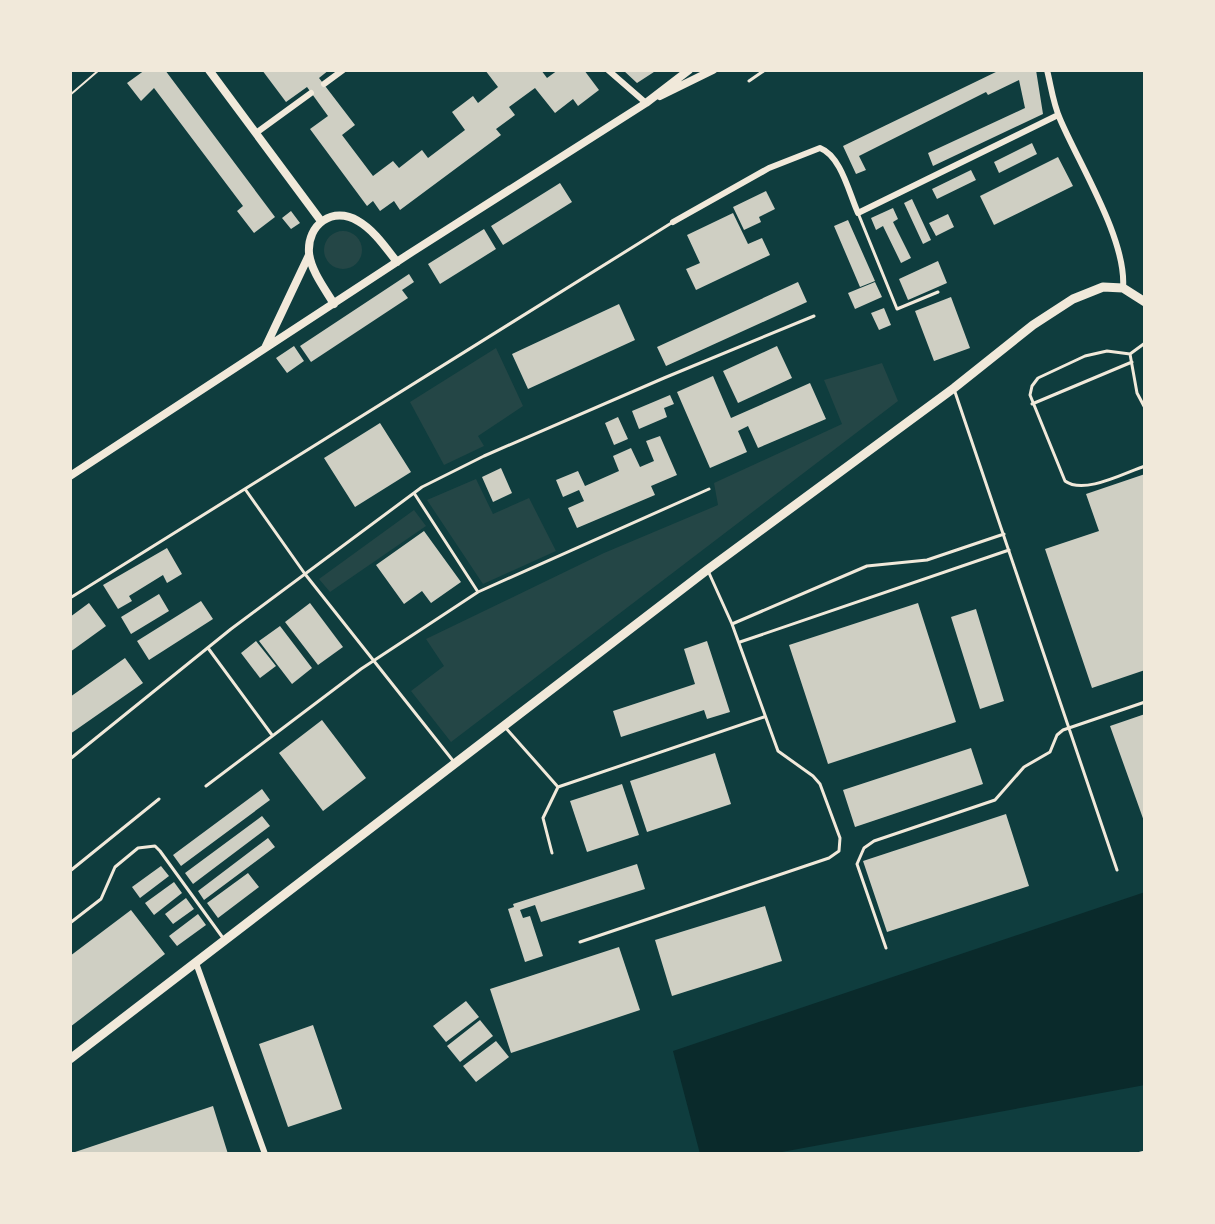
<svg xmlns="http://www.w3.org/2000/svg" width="1215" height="1224" font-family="Ubuntu,sans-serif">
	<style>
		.green { fill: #244646 }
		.water { fill: #0a2a2b }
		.building { fill: #cfcfc3 }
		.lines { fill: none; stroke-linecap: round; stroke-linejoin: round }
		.path { stroke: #f1e9da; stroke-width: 2 }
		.service { stroke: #f1e9da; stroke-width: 3 }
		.minor { stroke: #f1e9da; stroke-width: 6 }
		.tertiary { stroke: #f1e9da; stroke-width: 8 }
		.secondary { stroke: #f1e9da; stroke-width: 9 }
	</style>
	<rect width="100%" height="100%" fill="#0f3d3e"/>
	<path class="green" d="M324 250a19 19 0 1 1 38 0a19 19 0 1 1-38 0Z
		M496,348L523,406L478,436L484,446L444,465L410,402Z
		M882,363L898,401L451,742L411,691L444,666L426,639L604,553L718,505L714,483L842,424L824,380Z
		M476,479L493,514L529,498L556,551L483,584L427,500Z
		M414,510L426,526L330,592L319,579Z"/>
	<path class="water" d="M1145,892V1085L771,1154H700L673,1051Z"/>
	<path class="building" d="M145,70H165L275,217L254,233L237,211L243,206L154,88L141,101L127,83Z
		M262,70H329L319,78L355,125L342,135L373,176L393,161L399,168L422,150L428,158L465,130L452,112L473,96L478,103L498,87L485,70H541L547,78L558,70H584L599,90L578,106L573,99L555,113L535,88L509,107L515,115L496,129L501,135L400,210L394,201L380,211L373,201L367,206L310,129L328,116L307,87L286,102Z
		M623,70H657L637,83Z
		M1000,70H1036L1043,114L933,166L928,153L1025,108L1019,80L988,95L986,92L859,156L866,170L856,174L843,146Z
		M1032,143L1037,154L999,173L994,162Z
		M1058,157L1073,186L994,225L980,196Z
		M971,170L976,180L937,199L932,189Z
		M560,183L572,202L503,245L491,226Z
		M766,191L775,209L759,217L761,222L744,230L733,207Z
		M912,199L931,240L923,244L904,203Z
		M893,208L898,219L893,222L911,258L901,263L883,226L876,230L871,218Z
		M291,211L300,223L291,229L282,218Z
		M733,213L748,244L762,238L770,255L696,290L686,269L700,263L687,235Z
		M948,214L954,227L936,236L929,223Z
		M848,220L875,281L860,287L834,226Z
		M484,229L496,249L440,284L428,264Z
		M938,261L947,283L908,300L899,279Z
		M409,274L414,282L402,290L408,298L311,362L300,346Z
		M798,282L807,302L666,366L657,347Z
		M875,282L882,297L855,309L848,293Z
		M951,297L970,348L934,361L915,311Z
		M619,304L635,340L528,389L512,354Z
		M884,308L891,325L879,330L871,313Z
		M294,346L304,361L287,373L276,358Z
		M777,346L792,378L738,403L723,371Z
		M713,376L731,418L810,383L826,419L758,448L748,426L738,431L747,452L710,468L677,392Z
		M670,395L674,404L664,408L667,417L639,429L632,411Z
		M618,417L628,439L614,445L605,423Z
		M380,423L411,472L355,507L324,458Z
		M660,436L677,475L651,486L655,495L577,528L568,508L584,501L579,490L563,497L556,480L578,471L585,486L619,471L613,456L631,448L640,467L654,461L646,441Z
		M501,468L512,493L493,502L482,477Z
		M1145,474V670L1092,688L1045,549L1099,531L1086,494Z
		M424,531L461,582L431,603L422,591L404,604L376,565Z
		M167,548L182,574L167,583L163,575L129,596L132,601L118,609L103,585Z
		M159,594L169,611L131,634L121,617Z
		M201,601L213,619L149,660L137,641Z
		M89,603L106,626L70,652V617Z
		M310,603L343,647L318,665L285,622Z
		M918,603L956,722L828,764L789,645Z
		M976,609L1004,701L980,709L951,617Z
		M280,626L312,668L292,684L259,641Z
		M256,641L276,666L260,678L241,653Z
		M707,641L730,712L707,719L704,710L621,737L613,711L695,684L684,649Z
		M125,658L143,683L70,734V697Z
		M1145,714V824L1110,726Z
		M322,720L366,778L323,811L279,753Z
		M971,748L983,784L855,827L843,790Z
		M715,753L731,804L647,832L630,781Z
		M622,784L639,835L587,852L570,801Z
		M262,789L270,800L181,866L173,855Z
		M1006,814L1029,886L887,932L863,861Z
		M262,816L270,826L193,884L185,873Z
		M268,838L275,847L204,900L198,891Z
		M637,864L645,889L541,922L535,905L520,910L523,918L530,916L543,956L525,962L508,909L514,907L513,904Z
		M161,866L169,876L140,898L132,887Z
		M248,873L259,887L218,918L207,903Z
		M174,882L182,893L154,915L145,903Z
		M186,898L194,909L173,924L165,914Z
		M765,906L782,961L672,996L655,940Z
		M131,910L165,954L70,1027V956Z
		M198,914L206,925L177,946L169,936Z
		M619,947L640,1010L511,1053L490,989Z
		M466,1001L479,1017L446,1042L433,1026Z
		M480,1020L493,1036L460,1062L447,1046Z
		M313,1025L342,1109L288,1127L259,1044Z
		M496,1041L509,1057L476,1082L463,1066Z
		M213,1106L228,1154H72V1153Z"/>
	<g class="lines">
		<path class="path" d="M70,95L99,70"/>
		<path class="service" d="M749,81L765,70
			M858,213L897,309L938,292
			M1145,343L1130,354L1107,351L1085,356L1038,378L1032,386L1030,395L1065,481C1084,495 1124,473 1145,466
			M1130,354L1137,393L1145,408
			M955,392L1117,870
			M1032,404L1132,362
			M245,489L305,574L454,762
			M414,493L478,592
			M70,598L673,222
			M732,624L867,566L927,560L1004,534
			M740,642L1009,550
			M208,648L272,735
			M505,727L558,787
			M70,759L231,629L422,487L484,456L664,378L814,316
			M206,786L361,669L478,592L709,489
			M558,787L764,717
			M552,853L543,818L558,787
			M70,871L159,799
			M70,923L101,899L115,867L138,848L155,846L160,851L223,938
			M580,942L829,858L839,851L840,838L820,784L813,776L778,751L732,624L709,573
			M886,948L857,864L864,848L874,841L995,800L1024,767L1050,752L1057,735L1063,730L1145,702
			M1137,1154L1145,1152"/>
		<path class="minor" d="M608,70L646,103
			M1047,70C1051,86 1053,103 1060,119C1079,164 1127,240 1123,288
			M324,84L343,70
			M256,133L311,93
			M673,222L769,168L820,148C841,156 849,193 858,213L1058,115
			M196,963L265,1154"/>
		<path class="tertiary" d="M209,70L321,221
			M660,96L713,70
			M334,304C325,289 311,271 309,253C307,224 333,206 358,221C374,230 386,248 397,262
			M265,348L309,255
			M70,476L412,252L646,103L689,70"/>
		<path class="secondary" d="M70,1059L707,570L954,388L1033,325L1073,299L1103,287L1123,288L1145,302"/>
	</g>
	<rect width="1215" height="1224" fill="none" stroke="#f1e9da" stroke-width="144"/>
</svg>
